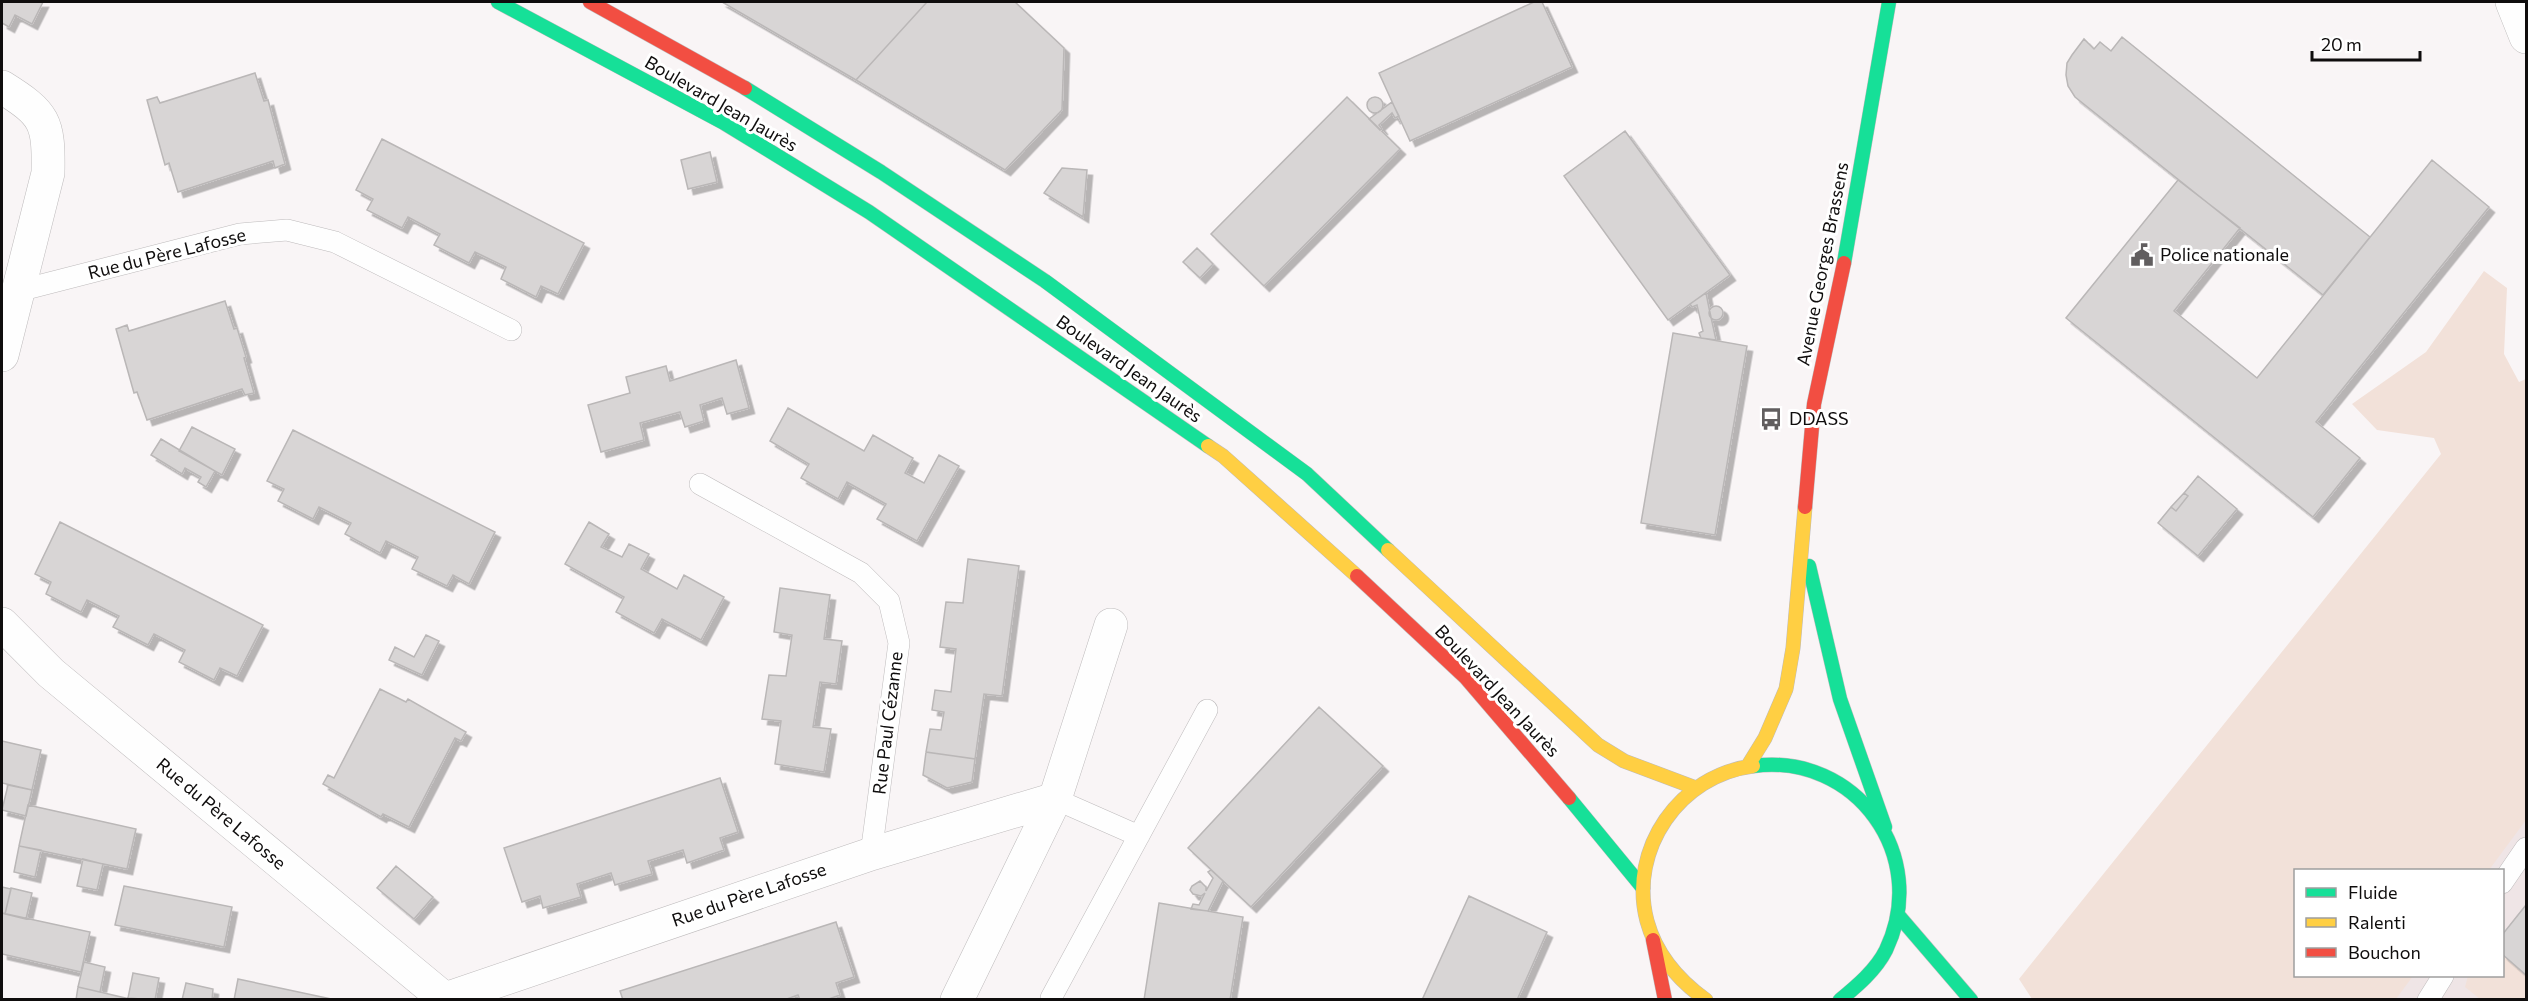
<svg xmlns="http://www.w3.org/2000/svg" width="2528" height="1001" font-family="Commissioner,sans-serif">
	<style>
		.built { fill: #efe5e6 }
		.green { fill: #f2e1d9 }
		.building { fill: #d8d5d5; stroke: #bab7b7; stroke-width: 1.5; filter: url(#shadow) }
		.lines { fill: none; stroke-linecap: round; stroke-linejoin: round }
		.lane-casing { stroke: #bebbbc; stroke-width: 22 }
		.street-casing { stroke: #bebbbc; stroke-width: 34 }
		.fast-casing { stroke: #bebbbc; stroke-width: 15 }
		.slow-casing { stroke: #bebbbc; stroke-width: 15 }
		.jam-casing { stroke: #bebbbc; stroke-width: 15 }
		.lane { stroke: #fefefe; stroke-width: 21 }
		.street { stroke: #fefefe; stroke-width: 33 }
		.fast { stroke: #16e098; stroke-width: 14 }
		.slow { stroke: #ffcf43; stroke-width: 14 }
		.jam { stroke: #f24e42; stroke-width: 14 }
		.labels { text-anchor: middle; stroke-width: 6; stroke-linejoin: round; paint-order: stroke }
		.street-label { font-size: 18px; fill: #0f0d0d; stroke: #fff }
		.poi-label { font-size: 18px; fill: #0f0d0d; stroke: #fff; text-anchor: start }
	</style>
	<defs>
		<filter id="shadow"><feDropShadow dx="5.5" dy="5.5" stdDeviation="0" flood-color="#0004"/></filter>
	</defs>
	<rect width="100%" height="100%" fill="#f9f5f6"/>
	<path class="built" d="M2526,818V999L2394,1000L2411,976H2502V870H2487Z"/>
	<path class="green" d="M2484,271L2507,288L2504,354L2519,382L2526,379V820L2489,870H2296V976H2413L2396,999H2032L2019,979L2441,454L2434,438L2377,430L2352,404L2426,352Z
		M2503,954L2526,975V999H2480L2465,987L2468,976H2502Z"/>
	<path class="building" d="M2,2H43L32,24L15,15L9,27L2,23Z
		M722,2H927L856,80Z
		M927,2H1015L1064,48L1062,110L1005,170L856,80Z
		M1534,2H1542L1572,67L1410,141L1379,73Z
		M2122,37L2370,237L2323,295L2075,97L2068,86L2066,75L2067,63L2072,55L2084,39L2094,49L2100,42L2111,51Z
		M255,73L264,101L268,100L285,164L275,168L273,161L178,192L169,163L165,165L147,100L157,97L160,103Z
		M1347,97L1400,149L1264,286L1211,234Z
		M1367 105a8 8 0 1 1 16 0a8 8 0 1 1-16 0Z
		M1392,102L1399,116L1395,118L1392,113L1379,125L1382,129L1380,130L1369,119Z
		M1625,131L1730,275L1668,320L1564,176Z
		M382,139L584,243L558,294L541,286L536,297L501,279L506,267L475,252L469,263L434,245L440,234L408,217L402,228L367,210L373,199L356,190Z
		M710,152L717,182L688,189L681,160Z
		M2432,160L2489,207L2316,422L2360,458L2313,517L2066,318L2178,180L2240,228L2174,311L2257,378Z
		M1062,168L1087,170L1083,217L1044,193Z
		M1197,248L1213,264L1200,278L1183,262Z
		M1706,293L1709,308L1716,340L1701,338L1699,333L1703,331L1697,305L1692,307L1690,304Z
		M225,301L234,329L237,328L246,357L244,358L254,393L245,395L242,389L147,420L137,392L134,393L116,329L127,325L129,331Z
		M1709 313a7 7 0 1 1 14 0a7 7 0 1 1-14 0Z
		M1673,333L1747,346L1715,535L1641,523Z
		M736,360L749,408L727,414L722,398L700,405L704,421L685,427L680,412L640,423L644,440L601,452L588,405L630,393L626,377L666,366L670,381Z
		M788,408L864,451L873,435L913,458L905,473L924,483L939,455L959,466L917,541L877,519L886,504L847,482L838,499L801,478L809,464L770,441Z
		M192,427L235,449L222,475L179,451Z
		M293,430L495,532L469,584L453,575L447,586L412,569L418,557L386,541L380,553L345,534L351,523L319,507L313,519L278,501L284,489L267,481Z
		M161,439L215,471L206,487L198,482L201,477L185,468L182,474L151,455Z
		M2198,476L2237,509L2198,556L2158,523L2171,507L2176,511L2188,496L2184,493Z
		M2184,493L2188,496L2176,511L2171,507Z
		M60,522L263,625L237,676L220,668L214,680L179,662L185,650L154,634L148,645L113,627L119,616L87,600L81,612L46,594L51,582L35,574Z
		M589,522L609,534L601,547L622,557L629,544L649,554L641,569L677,589L684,575L724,597L701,640L662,619L654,633L616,612L624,597L565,564Z
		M968,559L1019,566L1002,696L984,694L975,759L926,752L930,729L941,730L944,712L932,710L935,690L951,692L956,649L940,647L946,602L963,603Z
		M780,588L830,595L824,639L842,641L836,684L820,682L813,727L831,729L824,772L775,764L781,721L762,719L769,675L786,676L792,635L774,632Z
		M426,635L439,641L422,675L389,660L395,647L414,657Z
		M380,689L406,702L408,699L466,732L461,741L455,738L409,827L383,814L381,817L323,784L328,775L334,778Z
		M1319,707L1383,766L1251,907L1188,848Z
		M2,741L41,750L32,790L2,783Z
		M926,752L975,759L972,782L947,788L923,775Z
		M720,778L738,832L720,838L724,850L687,863L683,850L648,861L652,874L615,885L611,873L577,884L581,897L543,908L540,896L522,902L504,848Z
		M8,785L32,790L26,816L2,810Z
		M28,805L136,829L127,869L19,846Z
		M19,846L41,850L35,877L14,872Z
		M83,859L103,864L97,890L77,886Z
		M396,866L433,897L414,919L377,888Z
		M1211,870L1223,881L1208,911L1191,909L1193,904L1199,905L1205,893L1201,896L1193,894L1190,890L1192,886L1200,881L1206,887V891L1213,878L1208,872Z
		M124,886L232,907L224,947L115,925Z
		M2,887L11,889L5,914L2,913Z
		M11,888L32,893L26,919L5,914Z
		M1469,896L1547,932L1517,1000H1422Z
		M1159,903L1243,917L1230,1000H1144Z
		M2526,905V975L2502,954V935Z
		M2,913L90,932L81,972L2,954Z
		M836,922L854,977L836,983L840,995L826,1000H800L798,995L784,1000H623L620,991Z
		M84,962L105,967L100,992L78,987Z
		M133,973L159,978L155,1000L128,998Z
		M238,979L336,1000H234Z
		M186,983L213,989L212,1000H182Z
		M78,987L100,992L134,1000H76Z"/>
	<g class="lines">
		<g class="lane-casing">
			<path id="lane" d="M18,291L240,234L287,230L335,242L511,330
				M700,484L861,573L889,601L899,643L871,854
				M1055,799L1139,836
				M2502,883L2526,848
				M1051,998L1207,710
				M2428,1000L2443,976"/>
		</g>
		<g class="street-casing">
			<path id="street" d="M2512,2L2526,37
				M2,87C45,114 49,121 48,173L2,355
				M2,624L51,673L446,1000
				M445,999L871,854L1055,799
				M957,1000L1055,799L1111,625"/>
		</g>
		<g class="fast-casing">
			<path id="fast" d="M498,2L724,123L869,212L1208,446
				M745,88L881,172L1045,281L1307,474L1388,550
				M1844,263L1889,2
				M1809,566L1840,699L1885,827
				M1753,766C1856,752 1931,856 1886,950C1876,970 1857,986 1840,1000
				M1569,798L1643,888
				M1898,915L1971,1000"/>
		</g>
		<g class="slow-casing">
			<path id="slow" d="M1208,446L1223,456L1357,576
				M1388,550L1598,745L1624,761L1696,788
				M1749,764L1765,738L1786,689L1793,648L1805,507
				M1706,1000C1678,980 1656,954 1647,921C1628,849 1680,775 1753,766"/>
		</g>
		<g class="jam-casing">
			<path id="jam" d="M590,2L745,88
				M1805,507L1814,404L1844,263
				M1357,576L1466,678L1569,798
				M1653,940L1665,1000"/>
		</g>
		<use href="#lane" class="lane"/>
		<use href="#street" class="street"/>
		<use href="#fast" class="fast"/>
		<use href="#slow" class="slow"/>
		<use href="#jam" class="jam"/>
	</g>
	<defs>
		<g id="civic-bare" transform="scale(1.8)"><path d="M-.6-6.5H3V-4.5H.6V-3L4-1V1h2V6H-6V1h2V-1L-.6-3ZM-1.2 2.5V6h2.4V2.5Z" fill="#615e5f" stroke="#fff" stroke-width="2.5" paint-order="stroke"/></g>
		<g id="bus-bare" transform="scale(1.8)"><path d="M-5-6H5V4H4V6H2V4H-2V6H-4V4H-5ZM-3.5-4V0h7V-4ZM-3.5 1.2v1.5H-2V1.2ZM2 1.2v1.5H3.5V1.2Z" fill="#615e5f" stroke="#fff" stroke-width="2.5" paint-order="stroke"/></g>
	</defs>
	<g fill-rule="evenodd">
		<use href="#civic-bare" x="2142" y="255"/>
		<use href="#bus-bare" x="1771" y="419"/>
	</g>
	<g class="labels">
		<g class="street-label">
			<text transform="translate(721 104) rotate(30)" y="6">Boulevard Jean Jaurès</text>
			<text transform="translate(167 254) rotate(-14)" y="6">Rue du Père Lafosse</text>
			<text transform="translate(1823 264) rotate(-79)" y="6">Avenue Georges Brassens</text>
			<text transform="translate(1129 369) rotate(35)" y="6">Boulevard Jean Jaurès</text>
			<text transform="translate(1497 691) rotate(47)" y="6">Boulevard Jean Jaurès</text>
			<text transform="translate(888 723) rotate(-83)" y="6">Rue Paul Cézanne</text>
			<text transform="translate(221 814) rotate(40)" y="6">Rue du Père Lafosse</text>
			<text transform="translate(749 895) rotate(-19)" y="6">Rue du Père Lafosse</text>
		</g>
		<g class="poi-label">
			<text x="2160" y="261">Police nationale</text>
			<text x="1789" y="425">DDASS</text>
		</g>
	</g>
	<rect width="2528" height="1001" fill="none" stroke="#0f0d0d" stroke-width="6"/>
	<rect x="2294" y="869" width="210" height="108" fill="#ffffff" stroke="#9f9e9e" stroke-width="1.5"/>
	<rect x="2306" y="888" width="30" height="9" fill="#16e098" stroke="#9f9e9e" stroke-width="1.5"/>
	<text x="2348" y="899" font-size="18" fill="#0f0d0d">Fluide</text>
	<rect x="2306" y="918" width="30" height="9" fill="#ffcf43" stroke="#9f9e9e" stroke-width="1.5"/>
	<text x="2348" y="929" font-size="18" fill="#0f0d0d">Ralenti</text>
	<rect x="2306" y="948" width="30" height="9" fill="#f24e42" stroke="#9f9e9e" stroke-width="1.5"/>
	<text x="2348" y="959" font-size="18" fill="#0f0d0d">Bouchon</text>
	<path d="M2312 51v9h108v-9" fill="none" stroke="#0f0d0d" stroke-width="3"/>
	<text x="2321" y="51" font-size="18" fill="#0f0d0d" stroke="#ffffff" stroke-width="4.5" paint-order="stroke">20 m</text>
</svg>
